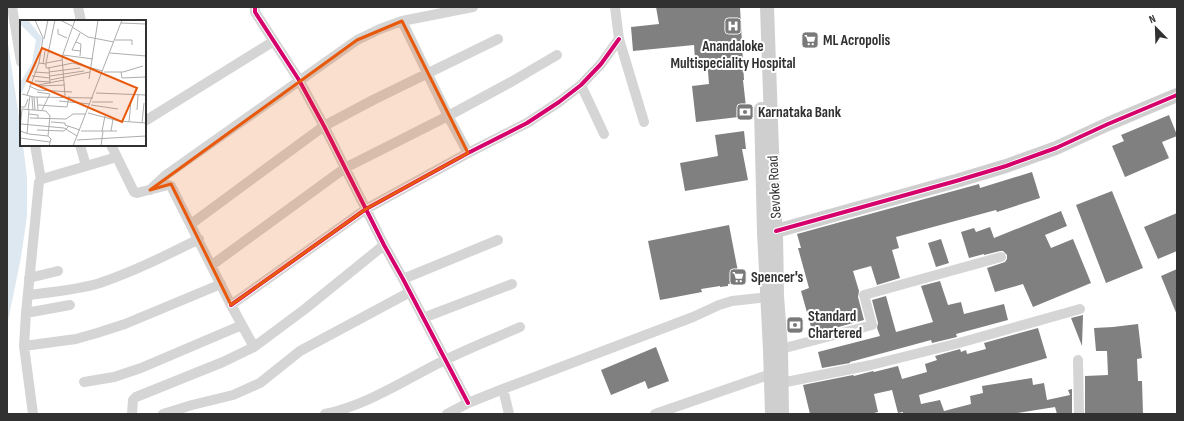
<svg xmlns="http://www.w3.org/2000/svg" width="1184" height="421" font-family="'Sofia Sans Condensed',sans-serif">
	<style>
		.water { fill: #dde8f1 }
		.building { fill: #808080 }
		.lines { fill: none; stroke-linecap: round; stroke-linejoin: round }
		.street { stroke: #d5d5d5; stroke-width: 10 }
		.secondary { stroke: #cfcfcf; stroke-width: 14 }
		.cycleway-casing { stroke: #fff; stroke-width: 6 }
		.cycleway { stroke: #d6006c; stroke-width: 4 }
		.marked { fill: #e8590c; fill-opacity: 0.2; stroke: #e8590c; stroke-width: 3; stroke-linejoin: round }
		.labels { text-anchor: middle; stroke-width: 4; stroke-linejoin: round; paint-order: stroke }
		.poi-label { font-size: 15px; font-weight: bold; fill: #313131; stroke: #fff; text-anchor: start }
		.street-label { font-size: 15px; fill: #313131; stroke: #fff }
		.inset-road { fill: none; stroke: #adadad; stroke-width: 1 }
		.view { fill: #e8590c; fill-opacity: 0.15; stroke: #e8590c; stroke-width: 2 }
		.inset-edge { fill: none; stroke: #313131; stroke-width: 2 }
	</style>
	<rect width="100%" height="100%" fill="#fff"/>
	<path class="water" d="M7,37L21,131V145H23L27,178V216L21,257L8,321V414Z"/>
	<path class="building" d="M656,7H740L744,80H743L747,116L696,122L692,86L709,84L707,58L695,59L694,45L633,51L631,27L659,24Z
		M1169,115L1177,135V136L1162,142L1169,158L1125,177L1112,146L1124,141L1121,135Z
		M744,131L746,149H742L748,180L685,191L680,163L718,156L715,135Z
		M1032,172L1040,198L997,212L996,210L896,237L899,248L892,250L900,278L877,285L871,266L853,271L859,291L858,297L864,320L813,334L801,291L809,288L798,248H801L797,234L979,184L980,188Z
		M1112,191L1143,268L1106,283L1076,205Z
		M1061,211L1067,226L1045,235L1051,248L1073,239L1091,283L1033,307L1023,284L995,292L987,268L1005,262L1007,259V255L1003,251H1000L984,255V254L969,258L961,232L974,228L976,232L990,227L994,238Z
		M1177,213V251L1158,259L1144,227Z
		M729,225L740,282L728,284V286L720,287V286L701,289L702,292L660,300L648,241Z
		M941,239L949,263L936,267L928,243Z
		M1177,269V315L1161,276Z
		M940,281L948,305L961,302L964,314L1004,304L1008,320L956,334L957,337L932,343L931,340L850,362V363L822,368L818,352L880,336L877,328L878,323L872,300L886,296L896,332L933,322L921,286Z
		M1083,315L1082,346L1071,318Z
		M1138,324L1142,358L1137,359L1138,381H1142L1143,414H1085V376L1108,375L1107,351H1096L1094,328L1113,327Z
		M1038,328L1047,358L919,395L921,404L940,400L944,411L971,404L970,396L983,393L982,386L1032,378L1033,385L1044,383L1047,400L1070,395L1068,390L1072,389V414H1057L1055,407L1011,414H903V412L898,413L892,390L874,394L878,412L870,414H810L803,385L853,375L854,376L873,371L874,372L898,366L902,379L927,372L925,364L937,360L935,356L960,349L961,352L966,350L967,354L986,349L984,343Z
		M656,347L669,381L648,389L645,381L611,395L601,370Z"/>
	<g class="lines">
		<path class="street" d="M12,7L21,62
			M78,7L81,21
			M255,7V12L299,80L324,126L384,245L403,279L468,403
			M615,7L619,39L644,122
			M402,21L448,116L468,153
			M581,85L604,134
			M145,121L274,41
			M35,145L41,180
			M80,145L86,166
			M111,145L134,192L137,193L168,185L171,186L231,305L254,347
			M150,190L166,175L357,40L380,29L402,21L473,7
			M191,224L324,126L373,100L498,39
			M212,265L345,168L448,116L511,82L557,55
			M29,278L58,271
			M403,279L498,240
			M28,295C52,292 77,290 100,283C135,271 167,255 199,239
			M231,305L366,209L468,153L527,123L559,102L581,85L601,64L619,39
			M26,313L70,305
			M423,318L512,284
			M24,346L76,339L97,333L125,324L221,284
			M781,349L872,325L864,295L1001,257
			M1078,360L1079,414
			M84,382L114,377L141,368L242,325
			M781,383L871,365L959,343L1080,309
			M503,389L509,414
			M33,414L24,346L26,313L39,182L42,179L117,157
			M132,414L133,400L136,397L223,362L254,347L305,309L384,245
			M163,414L192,405L233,395L260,383L300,351L410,292
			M325,414C368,405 406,379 445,360C469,348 495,338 520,327
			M447,414L468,403L503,389L693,317L719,305L732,301L768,297
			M655,414L771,374"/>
		<path class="secondary" d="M767,7L774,207L776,231L777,296L781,349L782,414
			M761,109L764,232L770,350L772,414
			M764,232L776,231L956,181L1006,166L1056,148L1108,124L1177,95"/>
		<g class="cycleway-casing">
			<path id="cycleway" d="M255,7V12L299,80L324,126L384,245L403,279L468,403
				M776,231L956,181L1006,166L1056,148L1108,124L1177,95
				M231,305L366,209L468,153L527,123L559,102L581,85L601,64L619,39"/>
		</g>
		<use href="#cycleway" class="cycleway"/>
	</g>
	<path class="marked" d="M402,21L468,153L366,209L231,305L171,184L150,190L357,40Z"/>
	<defs>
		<g id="hospital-square" transform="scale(0.9)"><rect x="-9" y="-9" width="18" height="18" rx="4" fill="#797979" stroke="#fff"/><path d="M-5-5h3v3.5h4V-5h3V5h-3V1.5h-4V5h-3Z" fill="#fff"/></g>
		<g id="supermarket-square" transform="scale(0.9)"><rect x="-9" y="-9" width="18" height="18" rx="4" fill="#797979" stroke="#fff"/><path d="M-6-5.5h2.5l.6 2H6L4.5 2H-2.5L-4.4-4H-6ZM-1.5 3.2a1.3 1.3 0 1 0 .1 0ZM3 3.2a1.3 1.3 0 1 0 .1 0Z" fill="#fff"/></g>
		<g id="bank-square" transform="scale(0.9)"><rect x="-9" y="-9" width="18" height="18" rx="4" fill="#797979" stroke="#fff"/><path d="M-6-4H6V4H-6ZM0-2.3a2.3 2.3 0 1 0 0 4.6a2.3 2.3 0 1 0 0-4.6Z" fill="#fff"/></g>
	</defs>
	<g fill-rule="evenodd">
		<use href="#hospital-square" x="733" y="26"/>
		<use href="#supermarket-square" x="810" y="40"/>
		<use href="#bank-square" x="745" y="112"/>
		<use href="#supermarket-square" x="738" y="277"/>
		<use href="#bank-square" x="795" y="325"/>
	</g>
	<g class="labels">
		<g class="poi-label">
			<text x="823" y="45">ML Acropolis</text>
			<text x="733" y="51" text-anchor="middle">Anandaloke<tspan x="733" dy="17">Multispeciality Hospital</tspan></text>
			<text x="758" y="117">Karnataka Bank</text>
			<text x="751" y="282">Spencer's</text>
			<text x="808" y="321">Standard<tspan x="808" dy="17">Chartered</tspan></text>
		</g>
		<g class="street-label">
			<text transform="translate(774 187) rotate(-93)" y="5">Sevoke Road</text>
		</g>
	</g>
	<g transform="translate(20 20)">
		<rect width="126" height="126" fill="#fff"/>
		<path d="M0,0H8L22,18L16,46L0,75V63L12,43L16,20L0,4Z" fill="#dde8f1"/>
		<path class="inset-road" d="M15,0L23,18L19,43M40,0L52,6M101,3L126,4M52,7L68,17L94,22M38,9V14L47,18M60,13L52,30L61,31M24,19L28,0M95,20H112V25M56,22L61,24L60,36M90,33L126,36M43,35L73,39M26,43L42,40M23,44L25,31M28,48L53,43L83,51M14,52L29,53M29,52L60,48M84,52H103L123,46M101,52L102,58L126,57M12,56L30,58M30,56L64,51M69,59L78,0M30,60L70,52M15,61L30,62M10,63L18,65L44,60M30,64L29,48H26V43L35,0M9,66L18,70L52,72M19,66L45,65M17,72L30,74L22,90M76,73L126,75M2,74L14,77L73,78M7,75L19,43L26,44M126,75V60M45,76L42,37L55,0M12,77L13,90M14,77L15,90M17,77L18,90M39,81L70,84M72,82H93M18,85L47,87L49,76M71,85L98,89M0,87H5L8,79M8,90L10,76M117,90L118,75M68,93L99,101L126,103M9,94L18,95V98M10,98L46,99L53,94H66M31,102L45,103V105L60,110M109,102L111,80M122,103L124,83M1,104L44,108L57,116M0,109L2,89L26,91L30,96L28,116M17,110L44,111L49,106M0,111L9,114L28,116L31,119L29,126M61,111H97M82,111L85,96M91,111L93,99M7,114L9,90M0,118L30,122M57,120L126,116M53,126L102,0M81,126L83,111"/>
		<path class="view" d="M22,28L117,68L102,102L7,61Z"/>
		<rect width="126" height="126" class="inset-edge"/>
	</g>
	<rect width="1184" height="421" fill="none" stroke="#313131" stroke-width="16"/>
	<g transform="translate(1156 28) rotate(337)" stroke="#ffffff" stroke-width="3" paint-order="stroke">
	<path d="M0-3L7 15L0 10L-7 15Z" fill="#313131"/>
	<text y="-6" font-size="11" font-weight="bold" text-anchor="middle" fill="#313131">N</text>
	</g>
</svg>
